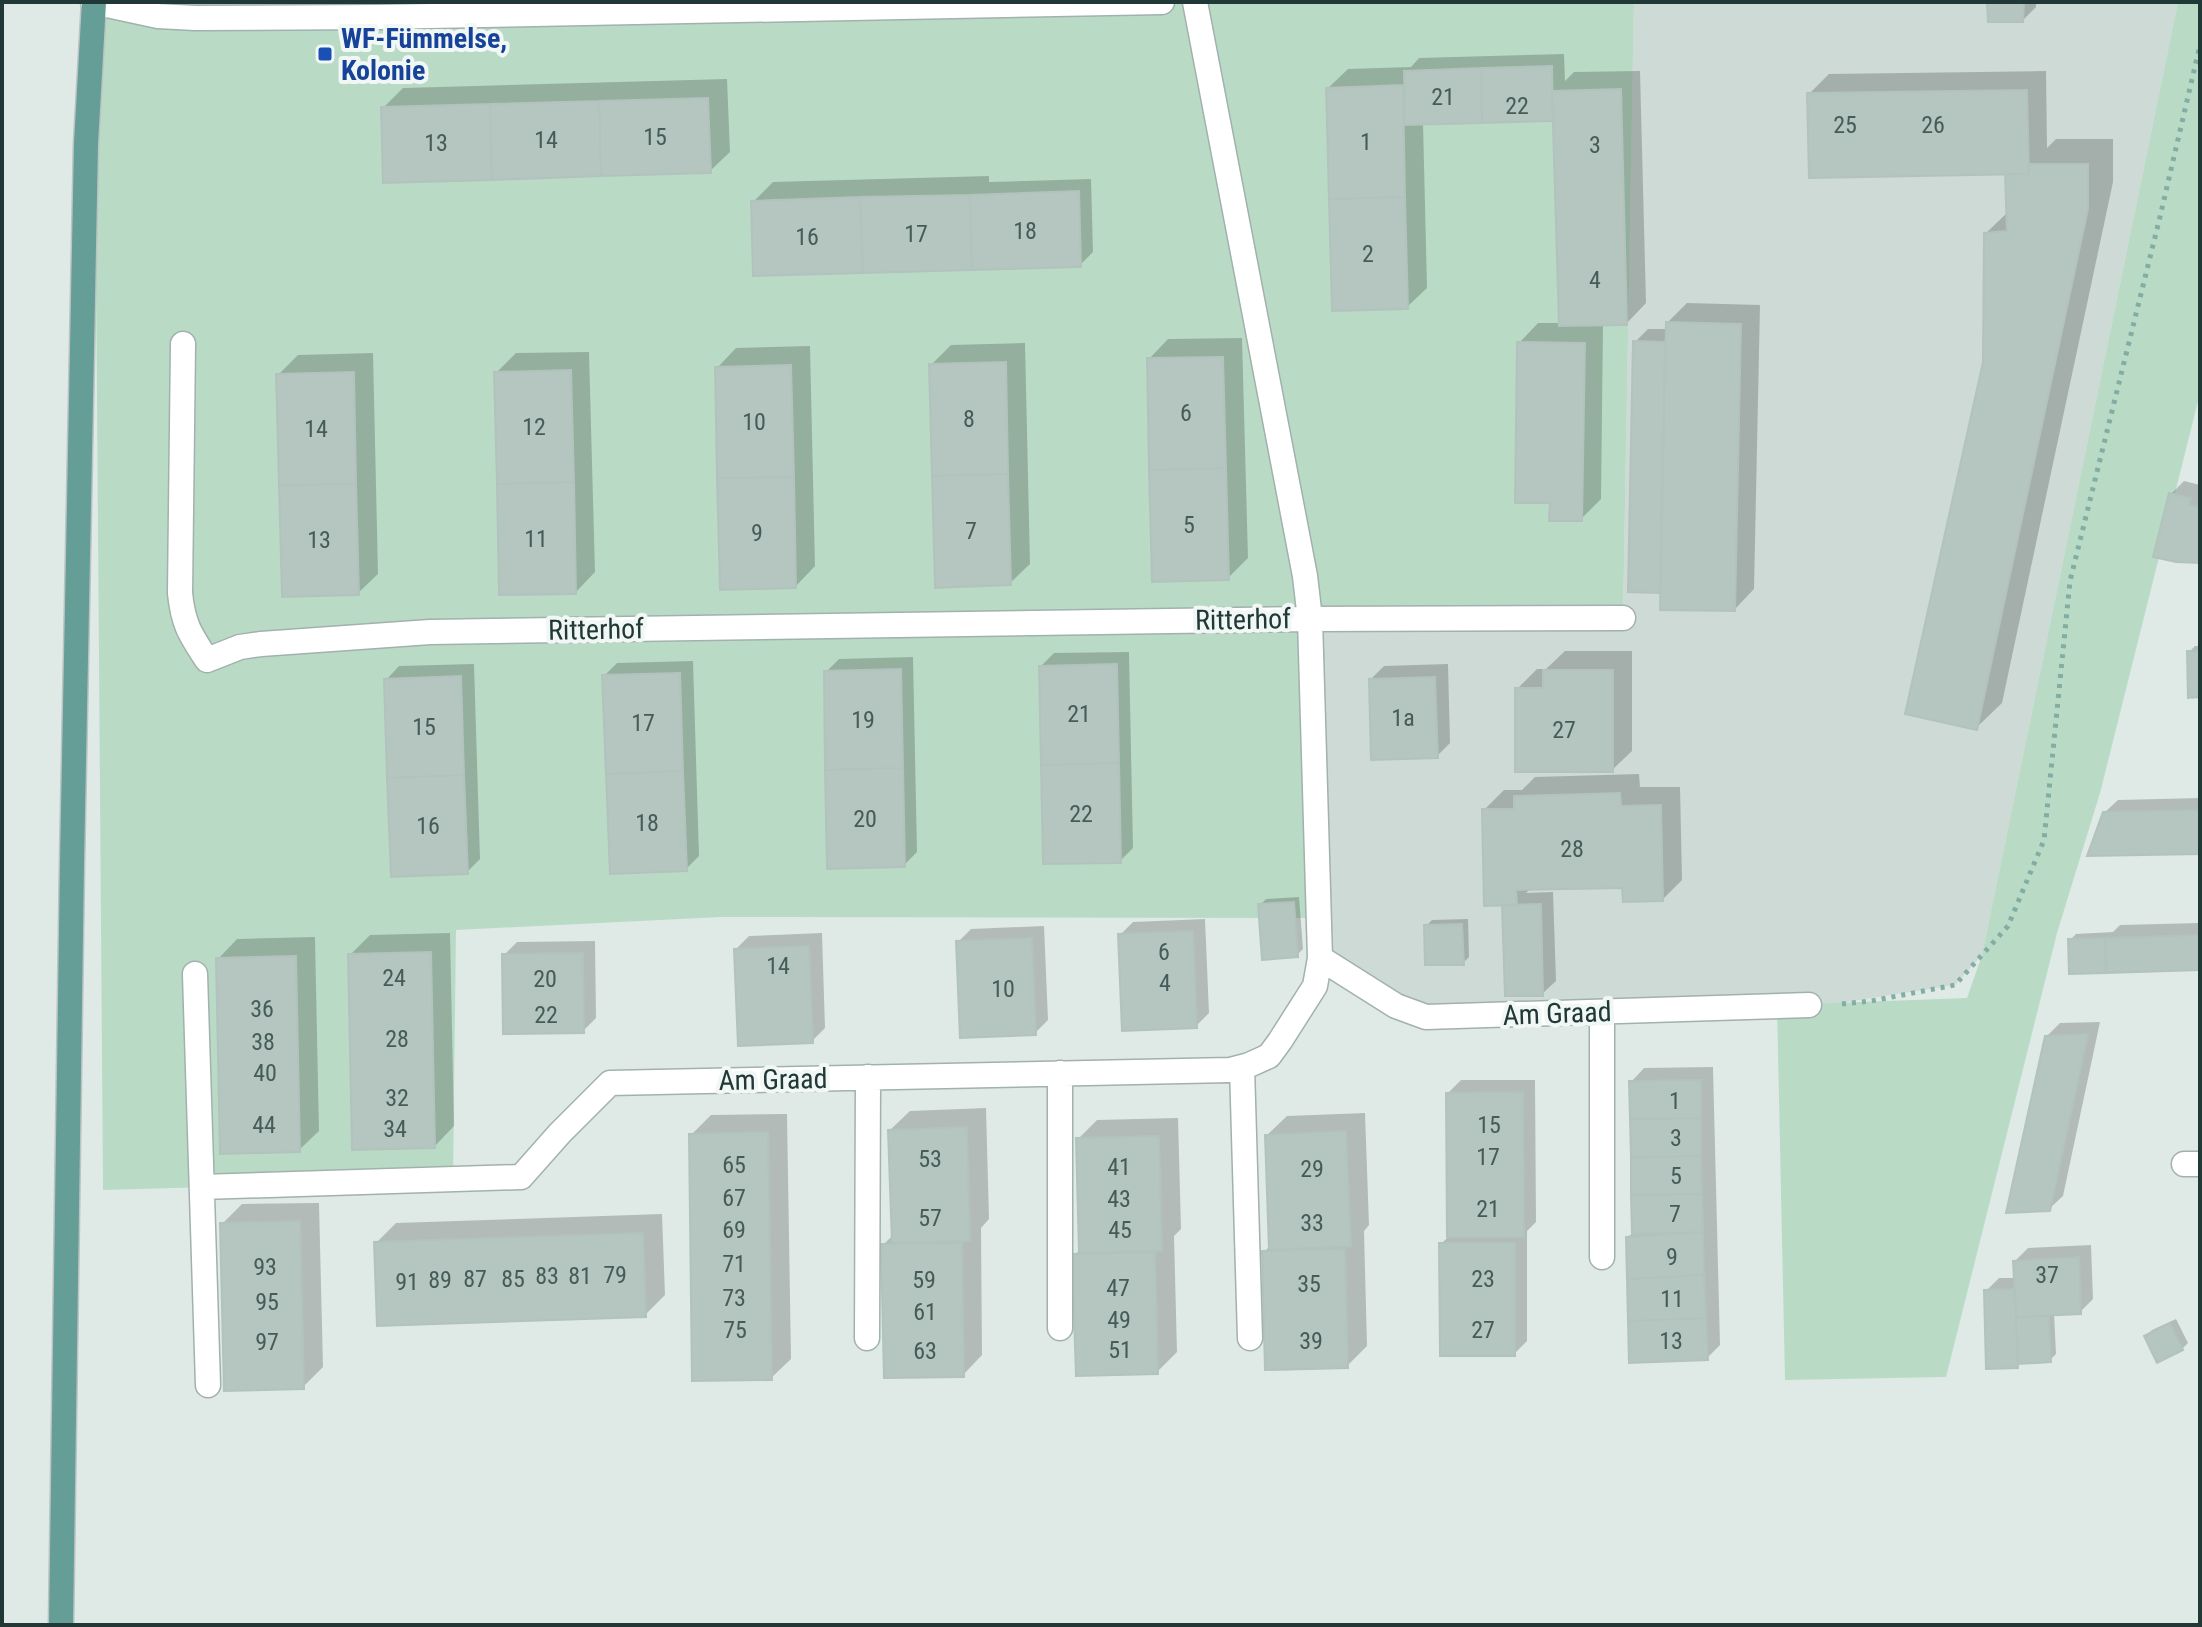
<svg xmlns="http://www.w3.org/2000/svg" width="2202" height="1627" font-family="'Roboto Condensed',sans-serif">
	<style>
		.built { fill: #cedad6 }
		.green { fill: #b9dbc6 }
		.shadow { fill: #0003 }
		.building { fill: #b5c5c0; stroke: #b2c3be; stroke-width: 2 }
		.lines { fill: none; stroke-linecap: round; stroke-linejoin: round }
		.minor-casing { stroke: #a2b1ae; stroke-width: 27 }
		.major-casing { stroke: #bcc4c3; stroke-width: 27 }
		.path { stroke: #81ada5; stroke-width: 5; stroke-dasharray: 4 6; stroke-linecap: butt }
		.minor { stroke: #fff; stroke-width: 24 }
		.major { stroke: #659e97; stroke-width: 24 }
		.transit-dot { fill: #1a4fb4; stroke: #f0f7f4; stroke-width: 3 }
		.labels { text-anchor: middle; stroke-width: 8; stroke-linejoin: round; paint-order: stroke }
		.number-label { font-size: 24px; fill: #465c58 }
		.transit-label { font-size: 28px; font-weight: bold; fill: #164399; stroke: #f0f7f4; text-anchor: start }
		.street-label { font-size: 28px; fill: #213936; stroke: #f0f7f4 }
	</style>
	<rect width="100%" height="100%" fill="#dfeae7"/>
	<path class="built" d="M1634,2H2178L1982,955L1955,985L1827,1005L1426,1017L1320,958L1310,619L1623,618Z"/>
	<path class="green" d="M94,2H1634L1623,618L1310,619L1319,918L721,917L456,930L453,1180L103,1190Z
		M2178,2H2200V393L2100,793L2057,933L1946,1377L1785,1380L1777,1005L1967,998L1982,955Z"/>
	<path class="shadow" d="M1989,2H2036V7L2023,20Z
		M1564,54L1565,81L1574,72L1640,71L1646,303L1627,323H1603L1601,499L1581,519L1519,343L1538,323H1561L1555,118L1423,122L1427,288L1407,307L1328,88L1348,69L1411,67L1419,58Z
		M2046,71L2047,148L2056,139H2113V182L2002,703L1976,728L1986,233L2008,212L2007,175L1809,94L1829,74Z
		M727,79L730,152L710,171L383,108L403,88Z
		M989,176V182L1091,179L1093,252L1080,265L753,202L773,182Z
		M1687,303L1760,305L1754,589L1735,609L1662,591L1630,590L1635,342L1648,329H1667V323Z
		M1242,338L1248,558L1228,578L1149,359L1168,339Z
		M1025,343L1030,564L1010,583L931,365L951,345Z
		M810,346L815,566L796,586L717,368L736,348Z
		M589,352L595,572L576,592L496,373L516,353Z
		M373,353L378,574L358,593L278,375L298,355Z
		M2184,481L2200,485V561L2171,494Z
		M2195,646H2200V695L2189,652Z
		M1565,651H1632V751L1612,770L1517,689L1537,669H1546Z
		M1129,652L1133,848L1120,861L1041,666L1054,653Z
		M913,657L917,852L904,865L826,672L839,659Z
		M693,661L699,856L686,869L604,676L617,663Z
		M474,664L480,859L467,872L386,680L399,666Z
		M1448,664L1450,743L1437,756L1371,679L1384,666Z
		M1639,774L1640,787H1680L1682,880L1662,900L1624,886L1531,888L1526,893L1553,892L1556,981L1542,994L1504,903L1484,810L1504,790H1522L1535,777Z
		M2200,798V852L2104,813L2118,800Z
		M1299,897L1303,949L1297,955L1260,905L1266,899Z
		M1205,919L1209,1013L1196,1026L1120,935L1133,922Z
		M1468,919L1469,957L1463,963L1426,926L1432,920Z
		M2200,923V968L2070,940L2076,934L2113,932L2120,925Z
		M1044,926L1048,1020L1035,1033L958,942L971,929Z
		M450,933L454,1126L435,1146L350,955L370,935Z
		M822,933L825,1028L812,1041L736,949L749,936Z
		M315,937L319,1131L299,1150L218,959L237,939Z
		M595,941L596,1018L583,1031L504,955L517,942Z
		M2100,1022L2063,1196L2049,1209L2047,1036L2060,1023Z
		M1713,1067L1720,1345L1707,1358L1628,1237L1634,1232L1631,1082L1644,1068Z
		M1461,1080H1535L1536,1222L1527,1231V1341L1514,1354L1441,1244L1449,1236L1448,1093Z
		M986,1108L989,1219L981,1228L982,1355L963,1375L883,1245L894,1234L890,1130L910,1111Z
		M1365,1113L1369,1225L1364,1231L1367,1346L1347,1366L1264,1252L1271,1245L1267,1135L1287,1116Z
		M787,1114L791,1359L771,1378L691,1135L711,1115Z
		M1178,1118L1181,1229L1174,1236L1177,1352L1157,1372L1074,1255L1081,1249L1078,1139L1097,1120Z
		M319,1203L323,1367L303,1387L222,1224L242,1204Z
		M662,1214L665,1295L645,1315L376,1243L396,1223Z
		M2091,1245L2093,1299L2080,1312L2054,1313L2056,1354L2050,1360L2022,1361L2017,1366L1986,1291L1999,1278H2016L2015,1261L2028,1248Z
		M2176,1319L2188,1343L2182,1349L2146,1336L2152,1330Z"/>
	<path class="building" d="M1987,2H2024L2023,22H1988Z
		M1552,66L1553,121L1482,123L1481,68Z
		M1481,68L1482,123L1405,125L1404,71Z
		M1403,85L1405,197L1329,199L1326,88Z
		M1621,89L1627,325L1559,326L1552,91Z
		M2027,90L2029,174L1809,178L1807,93Z
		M708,98L711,173L601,176L599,101Z
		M599,101L601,176L492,180L490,104Z
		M490,104L492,180L383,183L381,107Z
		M2028,164H2088V209L1977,730L1905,714L1983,362L1984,233L2007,231L2005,174H2029Z
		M1079,191L1081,267L972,270L970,195Z
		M970,195L972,270L863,273L860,197Z
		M860,197L863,273L753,276L751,201Z
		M1405,197L1408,309L1332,311L1329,199Z
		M1666,322L1741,324L1735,611L1660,610Z
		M1633,341L1665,342L1660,593L1628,592Z
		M1517,342L1585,343L1582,521H1549L1550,503H1515Z
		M1223,357L1226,468L1149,470L1147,358Z
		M1006,362L1008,474L932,476L929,364Z
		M791,365L794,477L717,478L715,367Z
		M571,370L574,482L497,484L494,372Z
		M354,372L356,484L279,485L276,374Z
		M1226,468L1229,580L1152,582L1149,470Z
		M1008,474L1011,585L935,588L932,476Z
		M794,477L796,588L720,590L717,478Z
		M574,482L576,594L499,595L497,484Z
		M356,484L359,595L282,597L279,485Z
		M2169,493L2191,498L2189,505L2200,507V563L2176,562L2153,557Z
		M2187,651H2200V697L2188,698Z
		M1117,664L1119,763L1041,765L1039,666Z
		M901,669L903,768L825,770L824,671Z
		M1543,670H1613V772H1515V688H1543Z
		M680,673L683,771L606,774L602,675Z
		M461,676L464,775L387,778L384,679Z
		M1435,677L1438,758L1371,760L1369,679Z
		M1119,763L1121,863L1043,864L1041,765Z
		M903,768L905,867L827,869L825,770Z
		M683,771L687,871L610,874L606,774Z
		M464,775L468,874L391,877L387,778Z
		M1620,793L1621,806L1661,805L1663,901L1623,902L1622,888L1516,890L1517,905L1484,906L1482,809H1514V796Z
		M2200,810V854L2087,856L2103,812Z
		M1294,902L1298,957L1262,960L1258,904Z
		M1541,904L1543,996H1505L1502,905Z
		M1462,924L1464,965H1425L1424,925Z
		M1193,931L1197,1028L1122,1031L1118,934Z
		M2200,935V970L2106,973L2105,938Z
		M1032,938L1036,1035L960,1038L956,941Z
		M2105,938L2106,973L2069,974L2068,939Z
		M809,946L813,1043L738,1046L734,949Z
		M431,952L435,1148L352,1150L348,954Z
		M583,953L584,1033L503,1034L502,954Z
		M296,956L300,1152L220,1154L216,958Z
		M2088,1034L2050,1211L2006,1213L2045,1036Z
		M1701,1080V1118L1630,1119L1629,1081Z
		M1523,1092L1524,1237H1447L1446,1093Z
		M1701,1118V1156L1631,1157L1630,1119Z
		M967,1127L970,1241L892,1243L888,1130Z
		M1346,1131L1351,1246L1269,1250L1265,1135Z
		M768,1132L772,1380L692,1381L689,1134Z
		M1159,1136L1162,1251L1079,1253L1076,1138Z
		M1701,1156L1702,1194L1631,1195V1157Z
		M1702,1194L1703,1232L1632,1234L1631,1195Z
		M300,1221L304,1389L224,1391L220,1223Z
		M1703,1232L1704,1275L1627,1279L1626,1237Z
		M643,1233L646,1317L377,1326L374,1242Z
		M962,1243L964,1377L884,1378L881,1244Z
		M1439,1243H1515V1356H1440Z
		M1345,1249L1348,1368L1265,1370L1262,1251Z
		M1155,1252L1158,1374L1076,1376L1072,1254Z
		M2079,1257L2081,1314L2016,1317L2013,1261Z
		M1704,1275L1706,1318L1628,1321L1627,1279Z
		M2015,1289L2018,1368L1986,1369L1984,1290Z
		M2049,1316L2051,1362L2018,1364L2016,1317Z
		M1706,1318L1708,1360L1629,1363L1628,1321Z
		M2170,1323L2183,1350L2157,1363L2144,1336Z"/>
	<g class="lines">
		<g class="minor-casing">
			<path id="minor" d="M93,2L158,16L195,18L378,17L1162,2
				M183,344L180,593C183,624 190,634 207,660L240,647L261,644L430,632L1310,619L1305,576L1195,2
				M1320,958L1396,1006L1426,1017L1809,1005
				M195,974L208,1385
				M1242,1067L1250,1338
				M1060,1073V1328
				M2184,1164H2200
				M202,1187L521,1177L560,1133L610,1083L1230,1070L1249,1065L1269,1056L1280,1041L1315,986L1320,958L1310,619L1623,618
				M1602,1257V1012
				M867,1338L868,1077"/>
		</g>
		<g class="major-casing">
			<path id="major" d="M61,1625L72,863L86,144L94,2"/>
		</g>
		<path class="path" d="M1842,1004L1871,1001L1955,985L2008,926L2044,840L2070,581L2159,221L2200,45"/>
		<use href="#minor" class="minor"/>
		<use href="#major" class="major"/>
	</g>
	<rect class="transit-dot" x="317" y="46" width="16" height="16" rx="4"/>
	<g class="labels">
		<g class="number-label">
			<text x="1443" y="105">21</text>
			<text x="1517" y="114">22</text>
			<text x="1845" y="133">25</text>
			<text x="1933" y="133">26</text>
			<text x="655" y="145">15</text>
			<text x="546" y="148">14</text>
			<text x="1366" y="150">1</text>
			<text x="436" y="151">13</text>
			<text x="1595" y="153">3</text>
			<text x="1025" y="239">18</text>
			<text x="916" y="242">17</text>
			<text x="807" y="245">16</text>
			<text x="1368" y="262">2</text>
			<text x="1595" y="288">4</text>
			<text x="1186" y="421">6</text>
			<text x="969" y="427">8</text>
			<text x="754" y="430">10</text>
			<text x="534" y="435">12</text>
			<text x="316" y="437">14</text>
			<text x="1189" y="533">5</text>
			<text x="971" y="539">7</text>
			<text x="757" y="541">9</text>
			<text x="536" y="547">11</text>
			<text x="319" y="548">13</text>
			<text x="1079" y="722">21</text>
			<text x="1403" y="726">1a</text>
			<text x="863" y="728">19</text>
			<text x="643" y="731">17</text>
			<text x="424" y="735">15</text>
			<text x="1564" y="738">27</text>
			<text x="1081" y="822">22</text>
			<text x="865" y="827">20</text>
			<text x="647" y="831">18</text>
			<text x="428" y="834">16</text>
			<text x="1572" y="857">28</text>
			<text x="1164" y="960">6</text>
			<text x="778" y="974">14</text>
			<text x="394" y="986">24</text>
			<text x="545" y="987">20</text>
			<text x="1165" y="991">4</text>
			<text x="1003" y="997">10</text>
			<text x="262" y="1017">36</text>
			<text x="546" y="1023">22</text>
			<text x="397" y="1047">28</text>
			<text x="263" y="1050">38</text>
			<text x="265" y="1081">40</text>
			<text x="397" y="1106">32</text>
			<text x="1675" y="1109">1</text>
			<text x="264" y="1133">44</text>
			<text x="1489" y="1133">15</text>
			<text x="395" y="1137">34</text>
			<text x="1676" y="1146">3</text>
			<text x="1488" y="1165">17</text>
			<text x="930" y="1167">53</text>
			<text x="734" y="1173">65</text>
			<text x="1119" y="1175">41</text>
			<text x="1312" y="1177">29</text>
			<text x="1676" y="1184">5</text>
			<text x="734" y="1206">67</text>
			<text x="1119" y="1207">43</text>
			<text x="1488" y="1217">21</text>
			<text x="1675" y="1222">7</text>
			<text x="930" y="1226">57</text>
			<text x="1312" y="1231">33</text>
			<text x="734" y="1238">69</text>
			<text x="1120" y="1238">45</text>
			<text x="1672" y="1265">9</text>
			<text x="734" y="1272">71</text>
			<text x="265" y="1275">93</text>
			<text x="615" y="1283">79</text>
			<text x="2047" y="1283">37</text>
			<text x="547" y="1284">83</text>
			<text x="580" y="1284">81</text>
			<text x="475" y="1287">87</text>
			<text x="513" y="1287">85</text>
			<text x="1483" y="1287">23</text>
			<text x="440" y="1288">89</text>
			<text x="924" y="1288">59</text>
			<text x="407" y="1290">91</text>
			<text x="1309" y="1292">35</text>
			<text x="1118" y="1296">47</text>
			<text x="734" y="1306">73</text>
			<text x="1672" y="1307">11</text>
			<text x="267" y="1310">95</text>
			<text x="925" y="1320">61</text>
			<text x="1119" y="1328">49</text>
			<text x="735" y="1338">75</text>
			<text x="1483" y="1338">27</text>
			<text x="1311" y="1349">39</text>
			<text x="1671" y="1349">13</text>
			<text x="267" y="1350">97</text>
			<text x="1120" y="1358">51</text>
			<text x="925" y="1359">63</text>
		</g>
		<g class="transit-label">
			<text x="341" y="48">WF-Fümmelse,<tspan x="341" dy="32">Kolonie</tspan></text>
		</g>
		<g class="street-label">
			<text transform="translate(1243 619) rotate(-1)" y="10">Ritterhof</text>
			<text transform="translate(596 629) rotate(-1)" y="10">Ritterhof</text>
			<text transform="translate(1557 1013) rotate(-2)" y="10">Am Graad</text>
			<text transform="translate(773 1079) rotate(-1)" y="10">Am Graad</text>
		</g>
	</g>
	<rect width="2202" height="1627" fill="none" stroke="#213936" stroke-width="8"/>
</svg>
